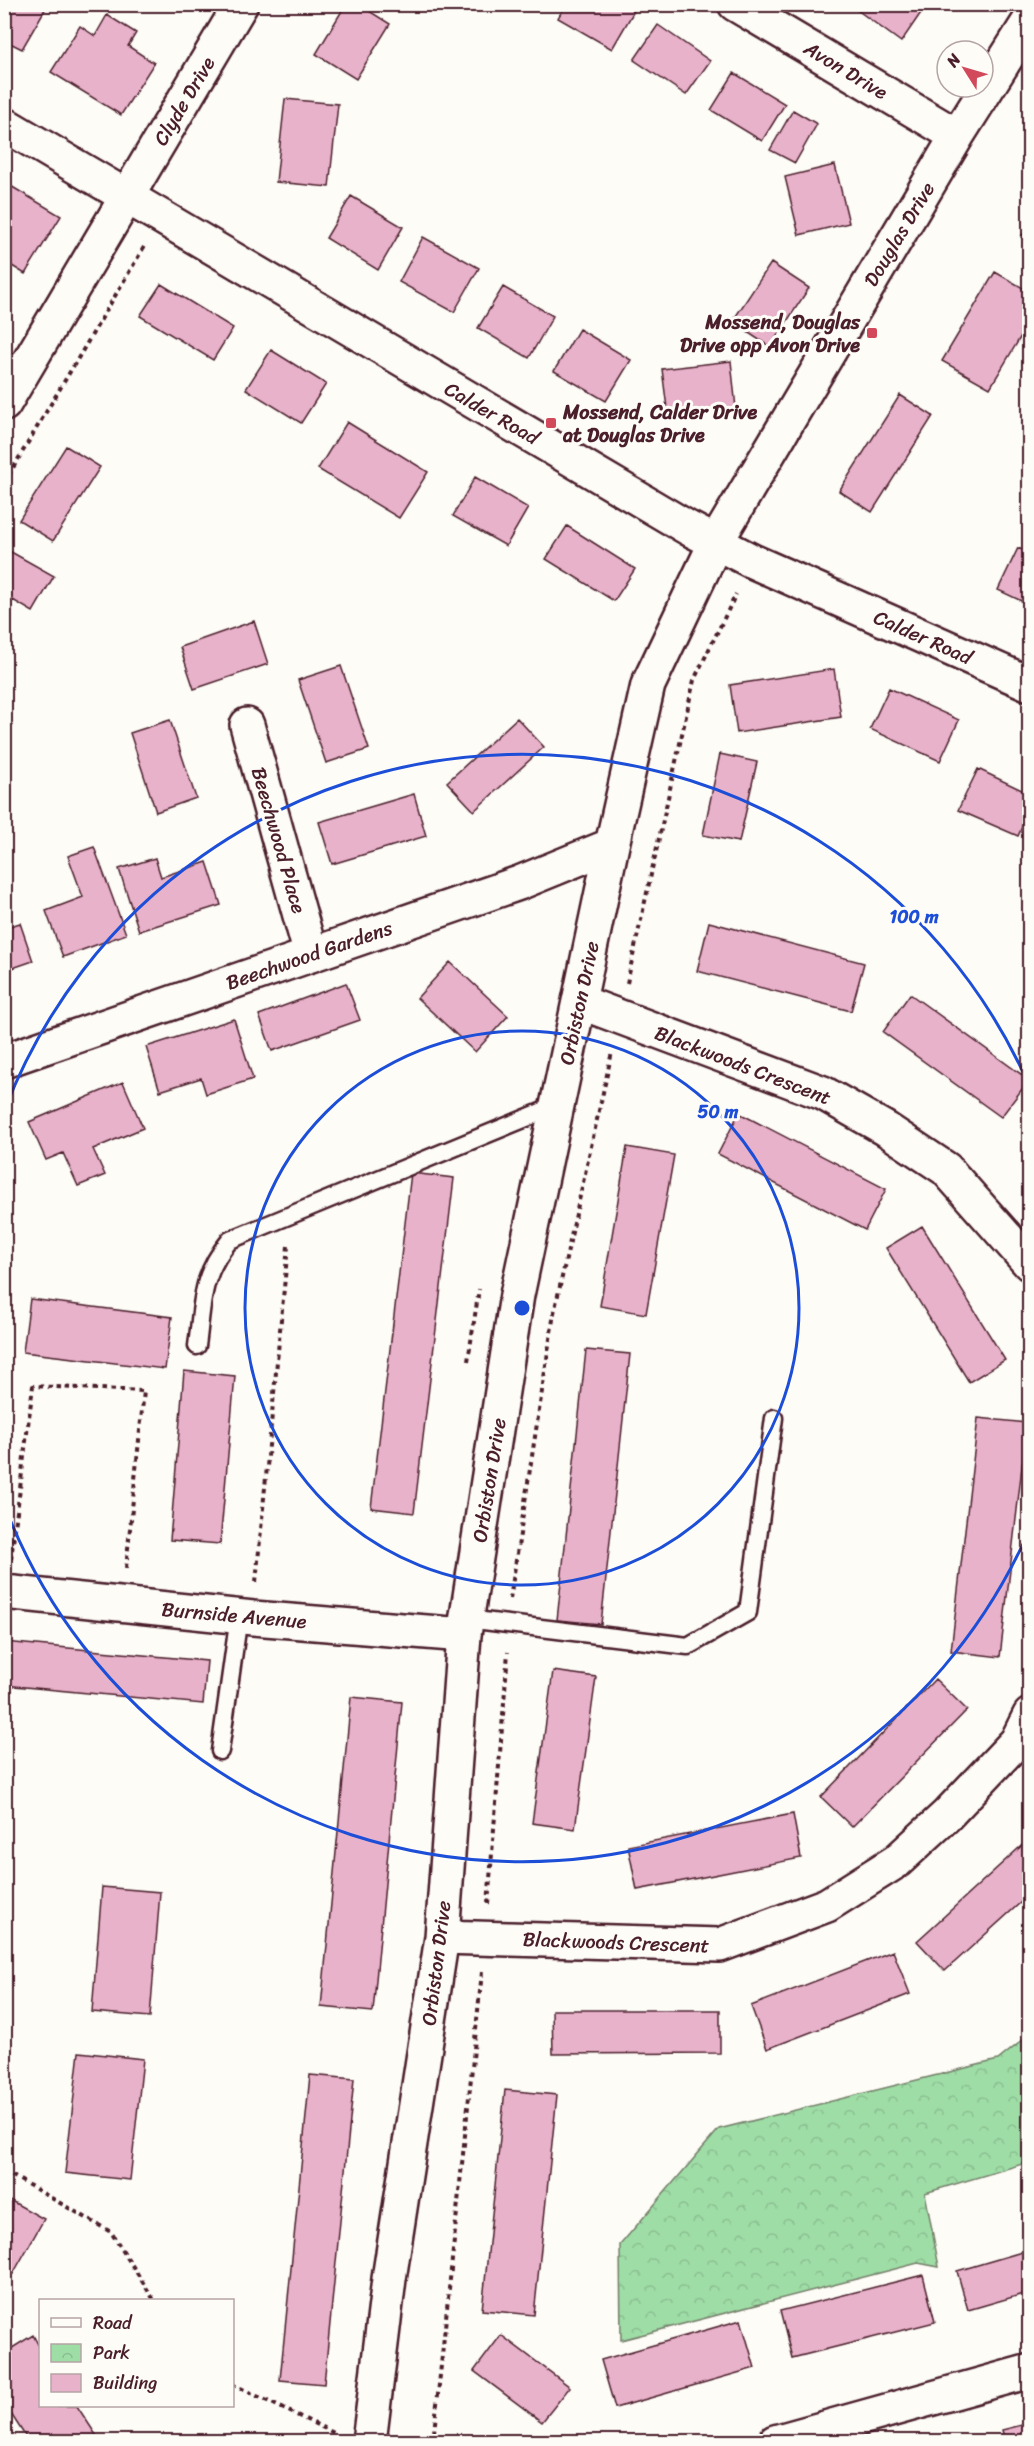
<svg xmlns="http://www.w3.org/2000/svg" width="1034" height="2446" font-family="Sriracha,sans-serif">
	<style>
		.park { fill: url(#park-crowns); stroke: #747e68; stroke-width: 1.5 }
		.building { fill: #e8b2ca; stroke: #4a1f2b; stroke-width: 1.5 }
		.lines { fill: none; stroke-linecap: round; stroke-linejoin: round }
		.service-casing { stroke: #4a1f2b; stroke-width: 21 }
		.minor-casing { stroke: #4a1f2b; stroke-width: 38 }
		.tertiary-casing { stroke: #4a1f2b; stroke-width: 38 }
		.path { stroke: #4a1f2b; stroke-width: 4; stroke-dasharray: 4.5 4.5; stroke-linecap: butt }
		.service { stroke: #fdfcf7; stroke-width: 16 }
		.minor { stroke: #fdfcf7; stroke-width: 33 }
		.tertiary { stroke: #fdfcf7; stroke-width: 33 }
		.ring { fill: none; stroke: #1d4ed8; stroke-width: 3 }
		.poi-dot { fill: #d1495b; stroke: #fdfcf7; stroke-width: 2 }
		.labels { text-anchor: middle; stroke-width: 6; stroke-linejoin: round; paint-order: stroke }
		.street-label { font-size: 20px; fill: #4a1f2b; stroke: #fdfcf7 }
		.poi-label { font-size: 20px; font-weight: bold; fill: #4a1f2b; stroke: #fdfcf7; text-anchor: end }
		.centre { fill: #1d4ed8; stroke: #fdfcf7; stroke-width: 3 }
		.ring-label { font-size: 18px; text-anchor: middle; font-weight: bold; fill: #1d4ed8; stroke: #fdfcf7; stroke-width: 6; stroke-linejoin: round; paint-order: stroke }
	</style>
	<defs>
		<pattern id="park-crowns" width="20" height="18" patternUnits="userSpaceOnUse" patternTransform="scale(1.5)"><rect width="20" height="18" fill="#9edda6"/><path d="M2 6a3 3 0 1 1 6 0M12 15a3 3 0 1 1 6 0" fill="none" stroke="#8abd8f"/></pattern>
	</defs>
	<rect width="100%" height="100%" fill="#fdfcf7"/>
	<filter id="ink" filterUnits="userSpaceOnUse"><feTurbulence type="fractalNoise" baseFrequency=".0167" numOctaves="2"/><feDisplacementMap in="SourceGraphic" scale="12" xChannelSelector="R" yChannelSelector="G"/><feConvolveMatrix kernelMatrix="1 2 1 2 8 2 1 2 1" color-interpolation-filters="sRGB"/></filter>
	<g filter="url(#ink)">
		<path class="park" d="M1029,2035V2162L925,2193L939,2267L918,2263L621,2340L620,2245L719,2129L998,2060Z"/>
		<path class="building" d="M4,4L47,6L22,49L4,40Z
			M346,4H358L390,24L356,79L316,54Z
			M566,4H624L634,11L612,49L558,18Z
			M849,4H927L901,42Z
			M107,15L136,33L128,46L154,63L121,115L51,72L80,26L95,36Z
			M658,25L710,61L686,95L634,60Z
			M734,73L785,104L762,141L711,110Z
			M285,99L338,104L329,187L276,182Z
			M793,110L817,124L795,163L770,150Z
			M835,165L849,223L799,235L785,177Z
			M4,182L61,216L25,274L4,261Z
			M351,196L403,227L378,270L326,238Z
			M1030,223V242L1021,237Z
			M423,237L479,268L454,312L399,282Z
			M771,263L809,288L770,347L732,322Z
			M995,272L1030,292V321L990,388L942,361Z
			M161,284L233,328L213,360L140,316Z
			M503,287L553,316L529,358L478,328Z
			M579,329L631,360L606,401L554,371Z
			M271,350L326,384L301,423L246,389Z
			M731,361L736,408L668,416L662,369Z
			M900,395L933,416L872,512L839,491Z
			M347,422L428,472L399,518L318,469Z
			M66,446L100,467L53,541L19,520Z
			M475,477L528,508L506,546L453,516Z
			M567,526L635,569L614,601L546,559Z
			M4,548L54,576L33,612L13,600L4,615Z
			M1018,548L1030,553V605L998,590Z
			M254,621L268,664L194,689L180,647Z
			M341,666L369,749L326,763L298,680Z
			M834,669L841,717L737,733L730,685Z
			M889,688L959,720L940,761L870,729Z
			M517,718L544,747L474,811L447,782Z
			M170,720L196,798L156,812L130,733Z
			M720,754L757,762L739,842L703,835Z
			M978,769L1030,794V809L1018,836L958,810Z
			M414,794L426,836L332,864L319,822Z
			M94,847L126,934L63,957L46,911L83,897L68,856Z
			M155,858L161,877L207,862L221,905L139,931L119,869Z
			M709,922L864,963L851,1011L697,971Z
			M20,923L33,961L4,971V928Z
			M450,962L508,1016L475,1052L417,998Z
			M346,983L360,1020L272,1051L259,1015Z
			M910,994L1029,1080L1001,1117L883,1032Z
			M234,1019L253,1079L206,1094L201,1078L160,1091L146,1047Z
			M123,1082L143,1128L93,1149L105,1175L78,1186L63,1153L46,1160L29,1122Z
			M739,1113L886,1189L865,1230L718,1154Z
			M627,1147L674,1155L646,1314L600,1306Z
			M411,1173L454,1178L414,1513L371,1508Z
			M922,1226L1005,1360L969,1382L886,1248Z
			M30,1299L172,1317L165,1369L23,1352Z
			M586,1350L630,1354L601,1624L557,1620Z
			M184,1371L235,1376L220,1544L170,1540Z
			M978,1418L1027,1423L1000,1657L951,1651Z
			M4,1642L207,1661L203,1704L4,1685Z
			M553,1671L596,1677L575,1829L532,1823Z
			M935,1679L967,1710L852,1827L821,1797Z
			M351,1697L402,1702L373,2012L321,2007Z
			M793,1814L801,1858L637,1890L628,1846Z
			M1030,1838V1894L945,1971L917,1941Z
			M102,1887L160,1892L150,2017L92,2012Z
			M893,1951L910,1994L767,2049L751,2006Z
			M552,2010H720V2053L553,2054Z
			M79,2052L143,2059L130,2180L65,2173Z
			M310,2075L354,2079L324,2384L280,2380Z
			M505,2090L557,2095L534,2315L482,2310Z
			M4,2197L44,2219L13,2274L4,2269Z
			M1022,2252L1030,2279V2292L968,2310L957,2271Z
			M923,2275L935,2322L792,2358L780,2311Z
			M741,2320L755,2368L615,2408L601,2360Z
			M33,2335L40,2348V2406H77L100,2441L29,2442L4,2403V2353Z
			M501,2335L570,2387L542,2422L474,2371Z
			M1030,2423V2442H1005L1002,2430Z"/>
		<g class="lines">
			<g class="service-casing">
				<path id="service" d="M197,1346C203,1302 200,1276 230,1240L558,1105
					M467,1619L688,1646L748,1612L774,1418
					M220,1751L239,1616"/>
			</g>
			<g class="minor-casing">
				<path id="minor" d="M735,4L957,136
					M4,404L241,4
					M247,725L311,955
					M580,1002L823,1093L886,1129L946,1169L1030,1264
					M4,1061L519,883L612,845
					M4,1592L253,1618L464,1635
					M442,1937L720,1945L827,1905L897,1861L946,1816L1017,1741L1030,1715
					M369,2442L389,2279L442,1937L464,1635L517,1295L612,845L648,685L716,542L957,136L1030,20
					M775,2442L1030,2371"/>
			</g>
			<g class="tertiary-casing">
				<path id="tertiary" d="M4,124L688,528L752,561L1030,684"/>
			</g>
			<path class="path" d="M4,483L144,247
				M627,983L694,680L736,594
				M468,1361L479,1289
				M11,1559L33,1386L144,1391L126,1568
				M256,1582L288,1246
				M510,1599L554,1313L612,1052
				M4,1735H9
				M488,1904L508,1652
				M4,2171L111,2232L154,2300
				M232,2384L334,2433
				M433,2442L482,1972"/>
			<use href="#service" class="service"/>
			<use href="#minor" class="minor"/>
			<use href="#tertiary" class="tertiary"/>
		</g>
	</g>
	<g class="ring">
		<circle cx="522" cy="1308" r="277"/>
		<path d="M1028 1533A554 554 0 0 1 5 1507M5 1109A554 554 0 0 1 1028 1083"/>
	</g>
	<g class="poi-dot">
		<rect x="866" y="327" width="12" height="12" rx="3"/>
		<rect x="545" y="417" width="12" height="12" rx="3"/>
	</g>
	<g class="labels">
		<g class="street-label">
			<text transform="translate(846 70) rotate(31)" y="7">Avon Drive</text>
			<text transform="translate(184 101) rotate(-59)" y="7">Clyde Drive</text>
			<text transform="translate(899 234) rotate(-59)" y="7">Douglas Drive</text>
			<text transform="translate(492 413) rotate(30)" y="7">Calder Road</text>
			<text transform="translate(923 637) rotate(24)" y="7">Calder Road</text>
			<text transform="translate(279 840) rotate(74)" y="7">Beechwood Place</text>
			<text transform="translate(309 955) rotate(-19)" y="7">Beechwood Gardens</text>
			<text transform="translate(579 1003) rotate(-78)" y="7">Orbiston Drive</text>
			<text transform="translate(743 1065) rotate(21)" y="7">Blackwoods Crescent</text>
			<text transform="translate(489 1480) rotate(-81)" y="7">Orbiston Drive</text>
			<text transform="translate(234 1615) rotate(5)" y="7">Burnside Avenue</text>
			<text transform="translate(616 1942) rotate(2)" y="7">Blackwoods Crescent</text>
			<text transform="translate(436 1963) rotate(-83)" y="7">Orbiston Drive</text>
		</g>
		<g class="poi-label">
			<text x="860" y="329">Mossend, Douglas<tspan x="860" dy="23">Drive opp Avon Drive</tspan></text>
			<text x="563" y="419" text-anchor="start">Mossend, Calder Drive<tspan x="563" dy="23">at Douglas Drive</tspan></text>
		</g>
	</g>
	<circle cx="522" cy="1308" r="9" class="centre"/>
	<g class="ring-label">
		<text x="914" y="923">100 m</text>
		<text x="718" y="1118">50 m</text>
	</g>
	<rect width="1034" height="2446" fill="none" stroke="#fdfcf7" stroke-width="24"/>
	<rect x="12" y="12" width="1010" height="2422" fill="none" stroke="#4a1f2b" stroke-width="2" filter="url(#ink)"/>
	<rect x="39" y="2299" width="195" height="108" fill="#fdfcf7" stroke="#b5a4a5" stroke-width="1.5"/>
	<rect x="51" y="2318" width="30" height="9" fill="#fdfcf7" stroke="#b5a4a5" stroke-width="1.5"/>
	<text x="93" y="2329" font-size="18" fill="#4a1f2b">Road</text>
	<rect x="51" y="2344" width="30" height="18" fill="url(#park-crowns)" stroke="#b5a4a5" stroke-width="1.5"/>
	<text x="93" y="2359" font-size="18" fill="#4a1f2b">Park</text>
	<rect x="51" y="2374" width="30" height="18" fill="#e8b2ca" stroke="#b5a4a5" stroke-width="1.5"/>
	<text x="93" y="2389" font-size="18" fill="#4a1f2b">Building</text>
	<g transform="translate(965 69) rotate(307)"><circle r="28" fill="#fdfcf7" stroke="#b5a4a5" stroke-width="1.5"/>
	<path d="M0-4.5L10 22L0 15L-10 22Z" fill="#d1495b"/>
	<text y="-9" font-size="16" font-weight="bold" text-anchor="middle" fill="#4a1f2b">N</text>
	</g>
</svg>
